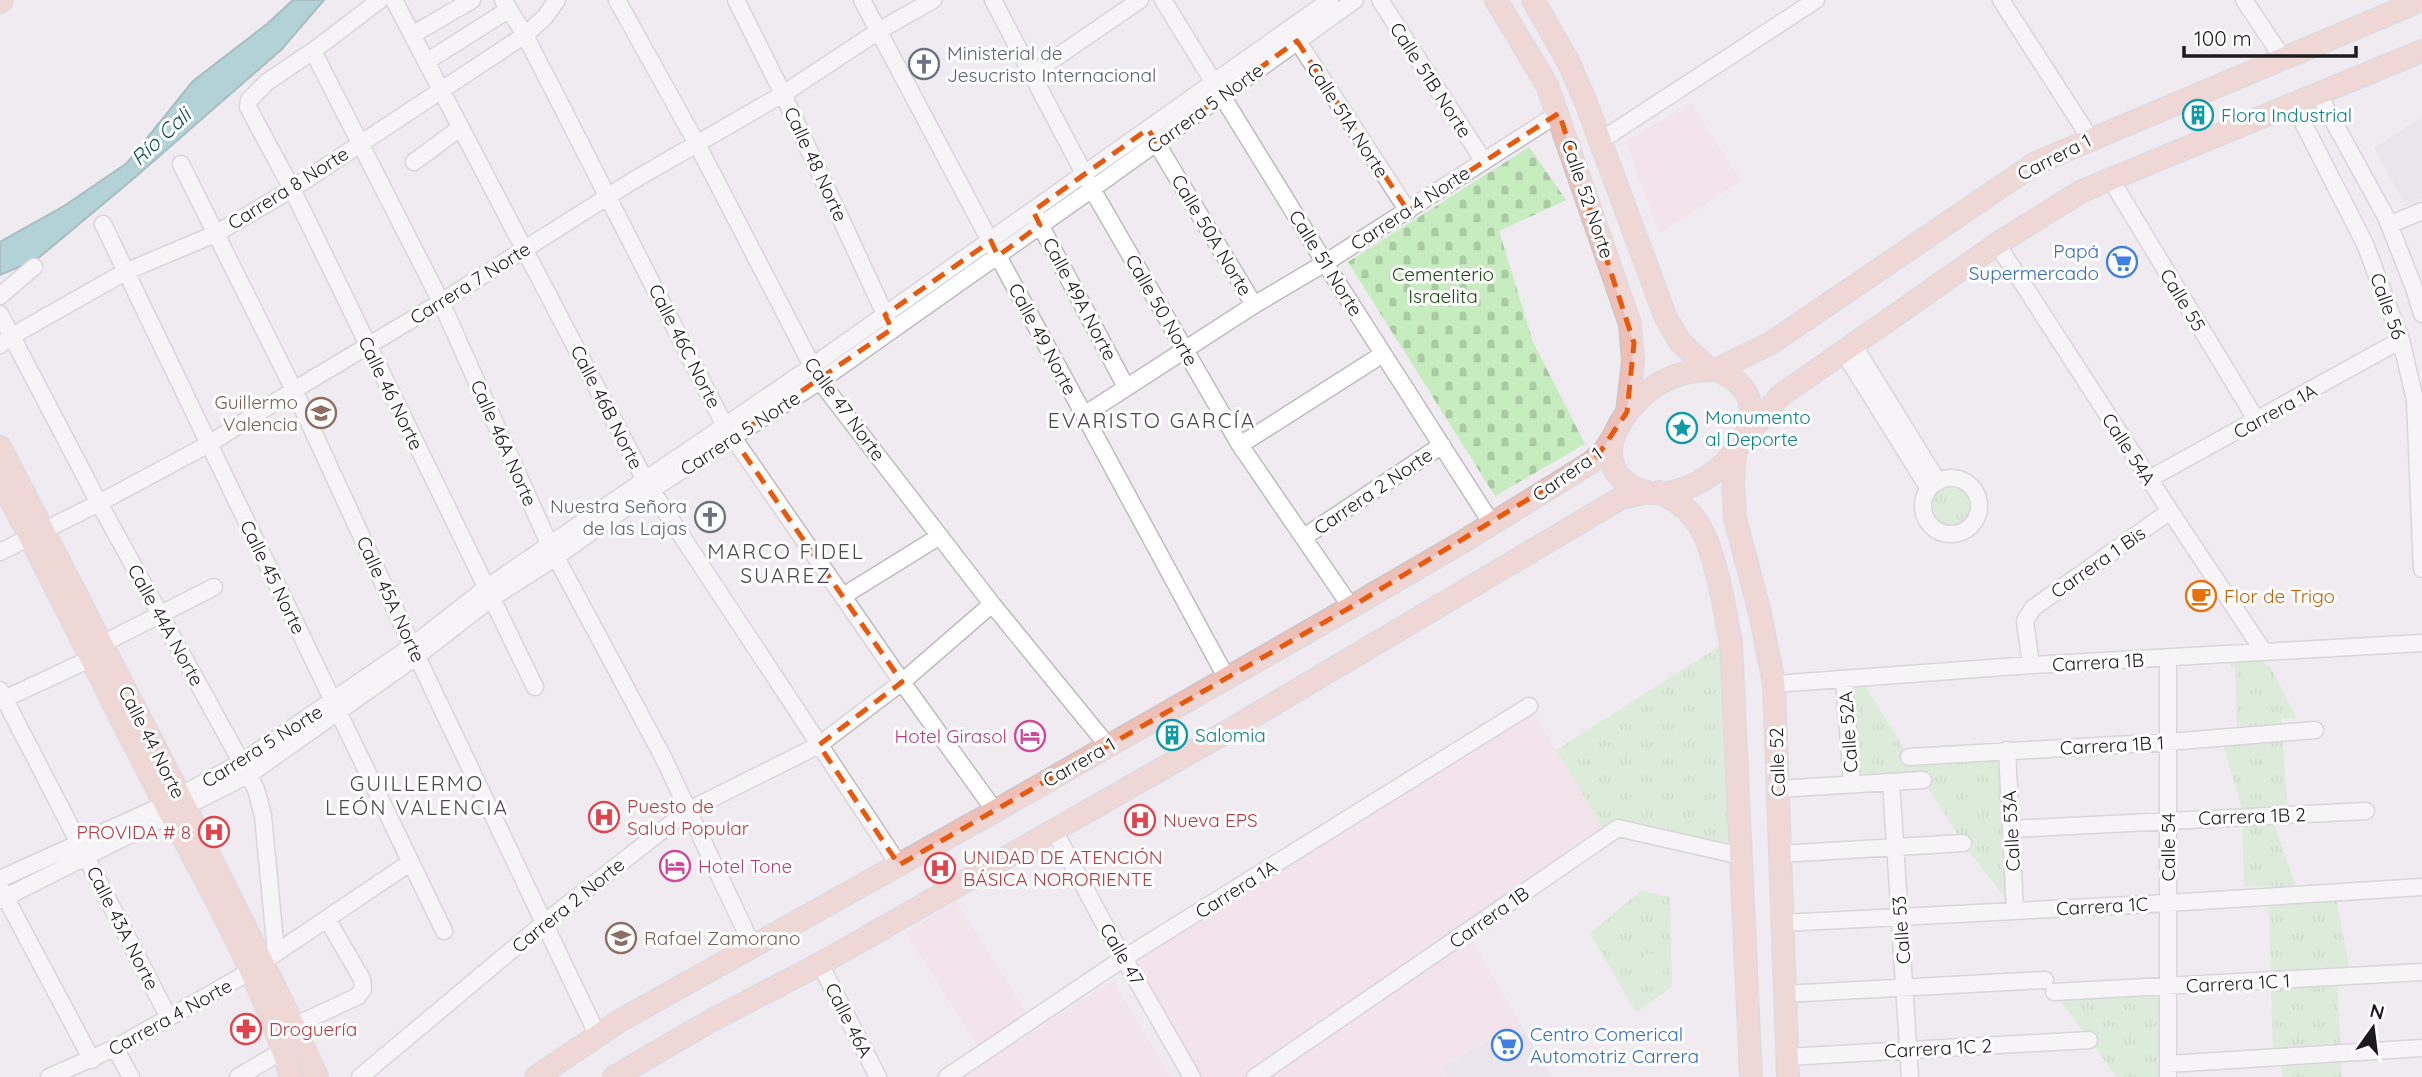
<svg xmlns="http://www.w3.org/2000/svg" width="2422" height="1077" font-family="Quicksand,sans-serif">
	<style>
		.built { fill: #e4dce8 }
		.industrial { fill: #f5dbe3 }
		.grass { fill: url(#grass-tufts) }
		.cemetery { fill: url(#cemetery-stones) }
		.pitch { fill: #c7ecc0 }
		.water { fill: #68b3b9; stroke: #51858a; stroke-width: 2 }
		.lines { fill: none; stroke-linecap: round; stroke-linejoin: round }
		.minor-casing { stroke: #bfbbc0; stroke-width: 19 }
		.major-casing { stroke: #c9c8c9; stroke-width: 24 }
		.minor { stroke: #fff; stroke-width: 16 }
		.major { stroke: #efbeb5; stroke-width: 21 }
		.marked { fill: none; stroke: #e8590c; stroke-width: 5; stroke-dasharray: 14 9; stroke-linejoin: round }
		.labels { text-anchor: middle; stroke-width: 6; stroke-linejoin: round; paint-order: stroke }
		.worship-label { font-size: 19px; fill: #5b616d; stroke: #fff; text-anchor: start }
		.street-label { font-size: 19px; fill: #1c1a1c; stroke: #fff }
		.culture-label { font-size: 19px; fill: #0d838f; stroke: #fff; text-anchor: start }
		.shop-label { font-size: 19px; fill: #366cbe; stroke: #fff; text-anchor: end }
		.park-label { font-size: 19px; fill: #184b0e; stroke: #fff }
		.education-label { font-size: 19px; fill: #785e54; stroke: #fff; text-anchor: end }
		.food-label { font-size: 19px; fill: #c56008; stroke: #fff; text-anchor: start }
		.hotel-label { font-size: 19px; fill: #b23c85; stroke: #fff; text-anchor: end }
		.health-label { font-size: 19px; fill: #be3a42; stroke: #fff; text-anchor: start }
		.water-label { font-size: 21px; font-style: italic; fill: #125359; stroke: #fff }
		.neighbourhood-label { font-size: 21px; letter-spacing: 2px; fill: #4b474c; stroke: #fff }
	</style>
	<defs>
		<pattern id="grass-tufts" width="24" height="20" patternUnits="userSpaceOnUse" patternTransform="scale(1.75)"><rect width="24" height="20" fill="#c7ecc0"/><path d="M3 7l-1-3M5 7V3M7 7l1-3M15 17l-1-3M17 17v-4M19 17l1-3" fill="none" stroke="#aacaa4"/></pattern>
		<pattern id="cemetery-stones" width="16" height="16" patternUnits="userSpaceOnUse" patternTransform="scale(1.75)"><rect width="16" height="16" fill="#c7ecc0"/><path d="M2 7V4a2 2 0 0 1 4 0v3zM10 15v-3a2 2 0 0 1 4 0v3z" fill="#aacaa4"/></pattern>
	</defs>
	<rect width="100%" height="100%" fill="#efebf1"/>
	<path class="built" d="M2422,117V198L2406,206L2374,148Z
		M1520,1023L1552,1077H1447L1442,1067Z"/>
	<path class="industrial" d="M1691,103L1741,181L1659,233L1626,141Z
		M1529,706L1607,834L1467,932L1520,1023L1442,1066L1447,1077H1192L1124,958Z
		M956,901L1028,1015L978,1046L906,933Z
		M1113,981L1171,1077H963L1036,1030Z"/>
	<path class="grass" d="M1924 507a27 27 0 1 1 54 0a27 27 0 1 1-54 0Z
		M1721,645L1741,856L1607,834L1556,750Z
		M2259,655L2266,665L2270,666L2297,719L2281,718L2288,812L2271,816L2298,892L2335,893L2351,976L2337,977L2342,1077H2282L2280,1052L2273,1051L2268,887L2244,886L2242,809L2223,744L2237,731L2235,667H2231L2230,659Z
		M1860,678L1909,757L2007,750L2015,911L1963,843L1923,780L1852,784L1844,679Z
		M1641,891L1670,897L1672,987L1636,1012L1590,933Z
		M2168,987V1077H2117L2054,992Z"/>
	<path class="cemetery" d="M1529,147L1566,200L1499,231L1533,342L1585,444L1495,496L1348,262Z"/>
	<path class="pitch" d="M1645,954H1663L1664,984L1646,985Z"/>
	<path class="water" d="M293,0H324L281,50L133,179L36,260L0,275V242L64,206L127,163L193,81L267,24Z"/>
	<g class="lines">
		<g class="minor-casing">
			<path id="minor" d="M380,0L313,51L267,82L249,100L248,107L292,189L535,687
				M394,0L646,482L899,865
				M503,0L525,35L725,426L902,682L995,811
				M617,0L697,144L820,381L992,604L1108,746
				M736,0L783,94L889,323
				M862,0L998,256L1226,677
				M993,0L1092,189L1240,445L1351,607
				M1163,0L1325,263L1492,524
				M1380,0L1483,160
				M2001,0L2090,138
				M2244,0L2282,57
				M1293,34L1408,211
				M412,35L472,0
				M313,51L441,302L550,546L663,757L753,947
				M426,62L508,10
				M1032,74L1140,0
				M2318,93L2387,219L2414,288L2422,314
				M2293,103L2365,244L2401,340L2415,400L2422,569
				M1151,134L1254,305
				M1600,141L1816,0
				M414,162L460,128
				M181,164L294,390L412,646L598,1036
				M2110,178L2257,421
				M1036,217L1126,387
				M103,224L444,931
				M2389,225L2422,211
				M1997,244L2170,511L2264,652
				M0,296L34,267
				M0,314L99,503L256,789L263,816L276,953
				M1853,344L1938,482
				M0,345L12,336L125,272L215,234L292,189L525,35L545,17L557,0
				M1843,351L1929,489
				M1084,415L1254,305L1325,263L1559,113
				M1240,445L1383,354
				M1923 506a28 28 0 1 1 56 0a28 28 0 1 1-56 0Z
				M2149,479L2401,340
				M1304,537L1442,445
				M0,552L99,503L209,444L294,390L441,302L634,180L783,94L880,30L933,0
				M843,596L940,536
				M102,644L214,587
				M2168,658V1077
				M2031,665L2025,621L2033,608L2170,511
				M1844,679L1852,784
				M1774,684L2031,665L2422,643
				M0,690L169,1018
				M0,701L90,659
				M2007,750L2015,911
				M1909,757L2168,742L2315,730
				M1891,782L1910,1077
				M1778,789L1923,780
				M2012,829L2366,811
				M1054,830L1102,920L1192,1077
				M1780,854L1963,843
				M0,879L157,808L242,762L412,646L486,588L811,367L1330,0
				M1,889L92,1060
				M0,900L250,774L417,656L492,598L556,557L651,490L820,381L1092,189L1355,0
				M1783,923L2168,903L2422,887
				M270,957L411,862
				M820,964L878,1077
				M2054,992L2422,972
				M1785,994L2045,980
				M294,1026L358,996L363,989L362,979L327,919
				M115,1048L131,1077
				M1787,1057L2089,1040
				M2168,1064L2422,1048
				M49,1077L115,1048L251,971
				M238,1077L284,1050
				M360,1077L544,923L687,811L819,745L902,682L992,604
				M947,1077L1124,958L1529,706
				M1255,1077L1618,828L1741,856"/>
		</g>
		<g class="major-casing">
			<path id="major" d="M1496,0L1547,85L1630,324L1633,362L1627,412
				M1533,0L1568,61L1585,100L1666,318L1680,342L1710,370
				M0,2L2,0
				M1716,370L1771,343L2036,163L2422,0
				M1716,370C1809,405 1693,524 1631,486C1585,458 1628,401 1660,383C1677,373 1697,370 1716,370Z
				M1746,436L1780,396L1997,244L2082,191L2422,51
				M0,447L176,788L294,1026L317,1077
				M1735,452L1733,483L1735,518L1760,613L1774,684L1788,1077
				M0,479C53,580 102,682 154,783C204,878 261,974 291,1077
				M1659,492C1672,499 1684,505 1694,518C1716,546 1724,608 1731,643L1751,1077
				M536,1077L621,1020L995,811L1351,607L1464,541L1590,463L1605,450L1614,435
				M614,1077L714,1019L820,964L1235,727L1621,498L1648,492"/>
		</g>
		<use href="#minor" class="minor"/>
		<use href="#major" class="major"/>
	</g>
	<path d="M0 0H2422V1077H0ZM1297,41L1408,211L1559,113L1634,343L1627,412L1596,458L1351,607L899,865L819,745L902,682L733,438L892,329L885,315L991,241L998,256L1040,225L1033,211L1148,129L1157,143Z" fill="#efebf1" fill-opacity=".55" fill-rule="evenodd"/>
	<path class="marked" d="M1297,41L1408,211L1559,113L1634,343L1627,412L1596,458L1351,607L899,865L819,745L902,682L733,438L892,329L885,315L991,241L998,256L1040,225L1033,211L1148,129L1157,143Z"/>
	<defs>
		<g id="church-ring" transform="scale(1.575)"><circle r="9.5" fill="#fff" stroke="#6b7280" stroke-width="1.5"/><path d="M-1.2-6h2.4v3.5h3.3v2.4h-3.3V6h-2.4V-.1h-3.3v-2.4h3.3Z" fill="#6b7280"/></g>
		<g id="building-ring" transform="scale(1.575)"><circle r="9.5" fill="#fff" stroke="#0f9aa8" stroke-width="1.5"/><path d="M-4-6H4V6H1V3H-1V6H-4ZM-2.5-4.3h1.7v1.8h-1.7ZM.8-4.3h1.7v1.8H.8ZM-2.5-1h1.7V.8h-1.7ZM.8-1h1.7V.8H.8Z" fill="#0f9aa8"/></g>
		<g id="supermarket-ring" transform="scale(1.575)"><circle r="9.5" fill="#fff" stroke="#3f7fe0" stroke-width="1.5"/><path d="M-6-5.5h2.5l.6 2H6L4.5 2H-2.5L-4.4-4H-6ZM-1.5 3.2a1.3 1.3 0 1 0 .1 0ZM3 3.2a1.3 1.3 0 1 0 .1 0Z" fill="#3f7fe0"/></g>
		<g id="school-ring" transform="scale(1.575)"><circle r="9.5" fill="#fff" stroke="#8d6e63" stroke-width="1.5"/><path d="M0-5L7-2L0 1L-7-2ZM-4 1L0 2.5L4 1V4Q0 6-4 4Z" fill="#8d6e63"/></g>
		<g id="sight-ring" transform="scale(1.575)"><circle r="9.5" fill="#fff" stroke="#0f9aa8" stroke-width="1.5"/><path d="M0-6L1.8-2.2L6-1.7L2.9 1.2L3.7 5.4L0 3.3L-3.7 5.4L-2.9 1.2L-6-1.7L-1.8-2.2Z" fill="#0f9aa8"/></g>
		<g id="cafe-ring" transform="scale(1.575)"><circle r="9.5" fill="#fff" stroke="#e8710a" stroke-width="1.5"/><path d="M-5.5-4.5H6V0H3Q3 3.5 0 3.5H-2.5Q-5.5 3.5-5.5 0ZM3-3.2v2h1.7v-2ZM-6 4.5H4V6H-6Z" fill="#e8710a"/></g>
		<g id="hotel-ring" transform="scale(1.575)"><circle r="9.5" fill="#fff" stroke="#d1479c" stroke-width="1.5"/><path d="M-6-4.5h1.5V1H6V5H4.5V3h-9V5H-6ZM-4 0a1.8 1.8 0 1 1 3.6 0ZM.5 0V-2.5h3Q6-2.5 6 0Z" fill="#d1479c"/></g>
		<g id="hospital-ring" transform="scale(1.575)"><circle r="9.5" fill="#fff" stroke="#e0444e" stroke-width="1.5"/><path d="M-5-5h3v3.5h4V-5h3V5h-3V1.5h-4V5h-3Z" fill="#e0444e"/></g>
		<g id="pharmacy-ring" transform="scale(1.575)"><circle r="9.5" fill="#fff" stroke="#e0444e" stroke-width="1.5"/><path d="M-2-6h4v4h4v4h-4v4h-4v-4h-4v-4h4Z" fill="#e0444e"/></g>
	</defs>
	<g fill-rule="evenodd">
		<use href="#church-ring" x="924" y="64"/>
		<use href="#building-ring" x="2198" y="115"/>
		<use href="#supermarket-ring" x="2122" y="262"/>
		<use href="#school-ring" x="321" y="413"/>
		<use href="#sight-ring" x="1682" y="428"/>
		<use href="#church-ring" x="710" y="517"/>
		<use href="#cafe-ring" x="2201" y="596"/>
		<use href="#building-ring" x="1172" y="735"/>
		<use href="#hotel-ring" x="1030" y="736"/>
		<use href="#hospital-ring" x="604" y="817"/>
		<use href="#hospital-ring" x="1140" y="820"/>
		<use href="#hospital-ring" x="214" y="832"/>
		<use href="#hotel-ring" x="675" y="866"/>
		<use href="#hospital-ring" x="940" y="868"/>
		<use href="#school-ring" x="621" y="938"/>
		<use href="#pharmacy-ring" x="246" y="1029"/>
		<use href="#supermarket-ring" x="1507" y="1045"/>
	</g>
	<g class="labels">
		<g class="worship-label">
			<text x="947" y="60">Ministerial de<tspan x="947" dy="22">Jesucristo Internacional</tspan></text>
			<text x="687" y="513" text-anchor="end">Nuestra Señora<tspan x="687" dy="22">de las Lajas</tspan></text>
		</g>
		<g class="street-label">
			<text transform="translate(1431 80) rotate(57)" y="7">Calle 51B Norte</text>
			<text transform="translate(1205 108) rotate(-36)" y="7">Carrera 5 Norte</text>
			<text transform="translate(1348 120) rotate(57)" y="7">Calle 51A Norte</text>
			<text transform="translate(2054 157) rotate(-27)" y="7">Carrera 1</text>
			<text transform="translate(816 164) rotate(65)" y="7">Calle 48 Norte</text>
			<text transform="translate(288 188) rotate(-32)" y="7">Carrera 8 Norte</text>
			<text transform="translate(1588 199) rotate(71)" y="7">Calle 52 Norte</text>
			<text transform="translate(1410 208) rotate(-33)" y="7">Carrera 4 Norte</text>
			<text transform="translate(1212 235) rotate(59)" y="7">Calle 50A Norte</text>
			<text transform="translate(1326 263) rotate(58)" y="7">Calle 51 Norte</text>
			<text transform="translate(470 283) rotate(-32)" y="7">Carrera 7 Norte</text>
			<text transform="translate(1080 299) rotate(62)" y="7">Calle 49A Norte</text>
			<text transform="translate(2183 300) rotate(59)" y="7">Calle 55</text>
			<text transform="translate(2388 306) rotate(70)" y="7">Calle 56</text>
			<text transform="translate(1162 310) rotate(60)" y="7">Calle 50 Norte</text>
			<text transform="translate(1043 339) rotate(62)" y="7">Calle 49 Norte</text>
			<text transform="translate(685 346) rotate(63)" y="7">Calle 46C Norte</text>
			<text transform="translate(391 393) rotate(64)" y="7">Calle 46 Norte</text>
			<text transform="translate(607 407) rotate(63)" y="7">Calle 46B Norte</text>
			<text transform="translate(845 409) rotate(54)" y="7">Calle 47 Norte</text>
			<text transform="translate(2275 411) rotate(-29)" y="7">Carrera 1A</text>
			<text transform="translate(740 433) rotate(-33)" y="7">Carrera 5 Norte</text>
			<text transform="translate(504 443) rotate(66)" y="7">Calle 46A Norte</text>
			<text transform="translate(2129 449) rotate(57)" y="7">Calle 54A</text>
			<text transform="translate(1567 474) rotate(-35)" y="7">Carrera 1</text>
			<text transform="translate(1373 491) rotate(-34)" y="7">Carrera 2 Norte</text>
			<text transform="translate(2098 562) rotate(-35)" y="7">Carrera 1 Bis</text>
			<text transform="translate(273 577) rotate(64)" y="7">Calle 45 Norte</text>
			<text transform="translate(391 599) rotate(65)" y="7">Calle 45A Norte</text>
			<text transform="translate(166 625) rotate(61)" y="7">Calle 44A Norte</text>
			<text transform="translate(2098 662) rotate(-3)" y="7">Carrera 1B</text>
			<text transform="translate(1848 732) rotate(-94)" y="7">Calle 52A</text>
			<text transform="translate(152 742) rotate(63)" y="7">Calle 44 Norte</text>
			<text transform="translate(2112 745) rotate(-3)" y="7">Carrera 1B 1</text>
			<text transform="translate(262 746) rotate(-32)" y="7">Carrera 5 Norte</text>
			<text transform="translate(1079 762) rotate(-30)" y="7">Carrera 1</text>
			<text transform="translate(1777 762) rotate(-92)" y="7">Calle 52</text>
			<text transform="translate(2252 816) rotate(-2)" y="7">Carrera 1B 2</text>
			<text transform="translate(2011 831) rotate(-93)" y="7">Calle 53A</text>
			<text transform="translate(2168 847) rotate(-90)" y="7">Calle 54</text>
			<text transform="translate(1236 889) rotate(-32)" y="7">Carrera 1A</text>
			<text transform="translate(568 905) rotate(-39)" y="7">Carrera 2 Norte</text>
			<text transform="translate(2102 906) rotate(-3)" y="7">Carrera 1C</text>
			<text transform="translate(1489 917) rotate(-35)" y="7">Carrera 1B</text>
			<text transform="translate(123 928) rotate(63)" y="7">Calle 43A Norte</text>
			<text transform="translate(1901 930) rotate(-94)" y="7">Calle 53</text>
			<text transform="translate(1122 954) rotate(60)" y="7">Calle 47</text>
			<text transform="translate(2238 983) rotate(-3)" y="7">Carrera 1C 1</text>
			<text transform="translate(170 1017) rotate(-29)" y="7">Carrera 4 Norte</text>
			<text transform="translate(849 1020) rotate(63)" y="7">Calle 46A</text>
			<text transform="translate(1938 1048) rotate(-3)" y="7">Carrera 1C 2</text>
		</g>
		<g class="culture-label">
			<text x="2221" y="122">Flora Industrial</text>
			<text x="1705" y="424">Monumento<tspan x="1705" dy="22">al Deporte</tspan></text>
			<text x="1195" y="742">Salomia</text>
		</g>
		<g class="shop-label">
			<text x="2099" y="258">Papá<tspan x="2099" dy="22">Supermercado</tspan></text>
			<text x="1530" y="1041" text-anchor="start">Centro Comerical<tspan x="1530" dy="22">Automotriz Carrera</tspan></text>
		</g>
		<g class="park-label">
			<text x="1443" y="281">Cementerio<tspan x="1443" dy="22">Israelita</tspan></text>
		</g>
		<g class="education-label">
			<text x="298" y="409">Guillermo<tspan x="298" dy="22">Valencia</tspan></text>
			<text x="644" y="945" text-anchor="start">Rafael Zamorano</text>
		</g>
		<g class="food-label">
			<text x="2224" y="603">Flor de Trigo</text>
		</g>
		<g class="hotel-label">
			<text x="1007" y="743">Hotel Girasol</text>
			<text x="698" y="873" text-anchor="start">Hotel Tone</text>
		</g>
		<g class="health-label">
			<text x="627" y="813">Puesto de<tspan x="627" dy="22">Salud Popular</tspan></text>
			<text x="1163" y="827">Nueva EPS</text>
			<text x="191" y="839" text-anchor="end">PROVIDA # 8</text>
			<text x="963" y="864">UNIDAD DE ATENCIÓN<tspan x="963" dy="22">BÁSICA NORORIENTE</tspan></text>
			<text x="269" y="1036">Droguería</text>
		</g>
		<g class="water-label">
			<text transform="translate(161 137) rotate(-43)" y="7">Río Cali</text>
		</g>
		<g class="neighbourhood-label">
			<text x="1152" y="428">EVARISTO GARCÍA</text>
			<text x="786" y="559">MARCO FIDEL<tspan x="786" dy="24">SUAREZ</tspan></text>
			<text x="417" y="791">GUILLERMO<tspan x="417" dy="24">LEÓN VALENCIA</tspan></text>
		</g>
	</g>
	<g transform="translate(2373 1028) rotate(14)" stroke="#ffffff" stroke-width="5" paint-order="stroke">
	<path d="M0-5L12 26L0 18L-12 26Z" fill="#1c1a1c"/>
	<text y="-10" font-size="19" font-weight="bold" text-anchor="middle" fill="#1c1a1c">N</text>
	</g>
	<path d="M2184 46v10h172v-10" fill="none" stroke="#1c1a1c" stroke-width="3.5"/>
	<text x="2194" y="46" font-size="21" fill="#1c1a1c" stroke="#ffffff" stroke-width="5" paint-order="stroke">100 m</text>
</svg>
